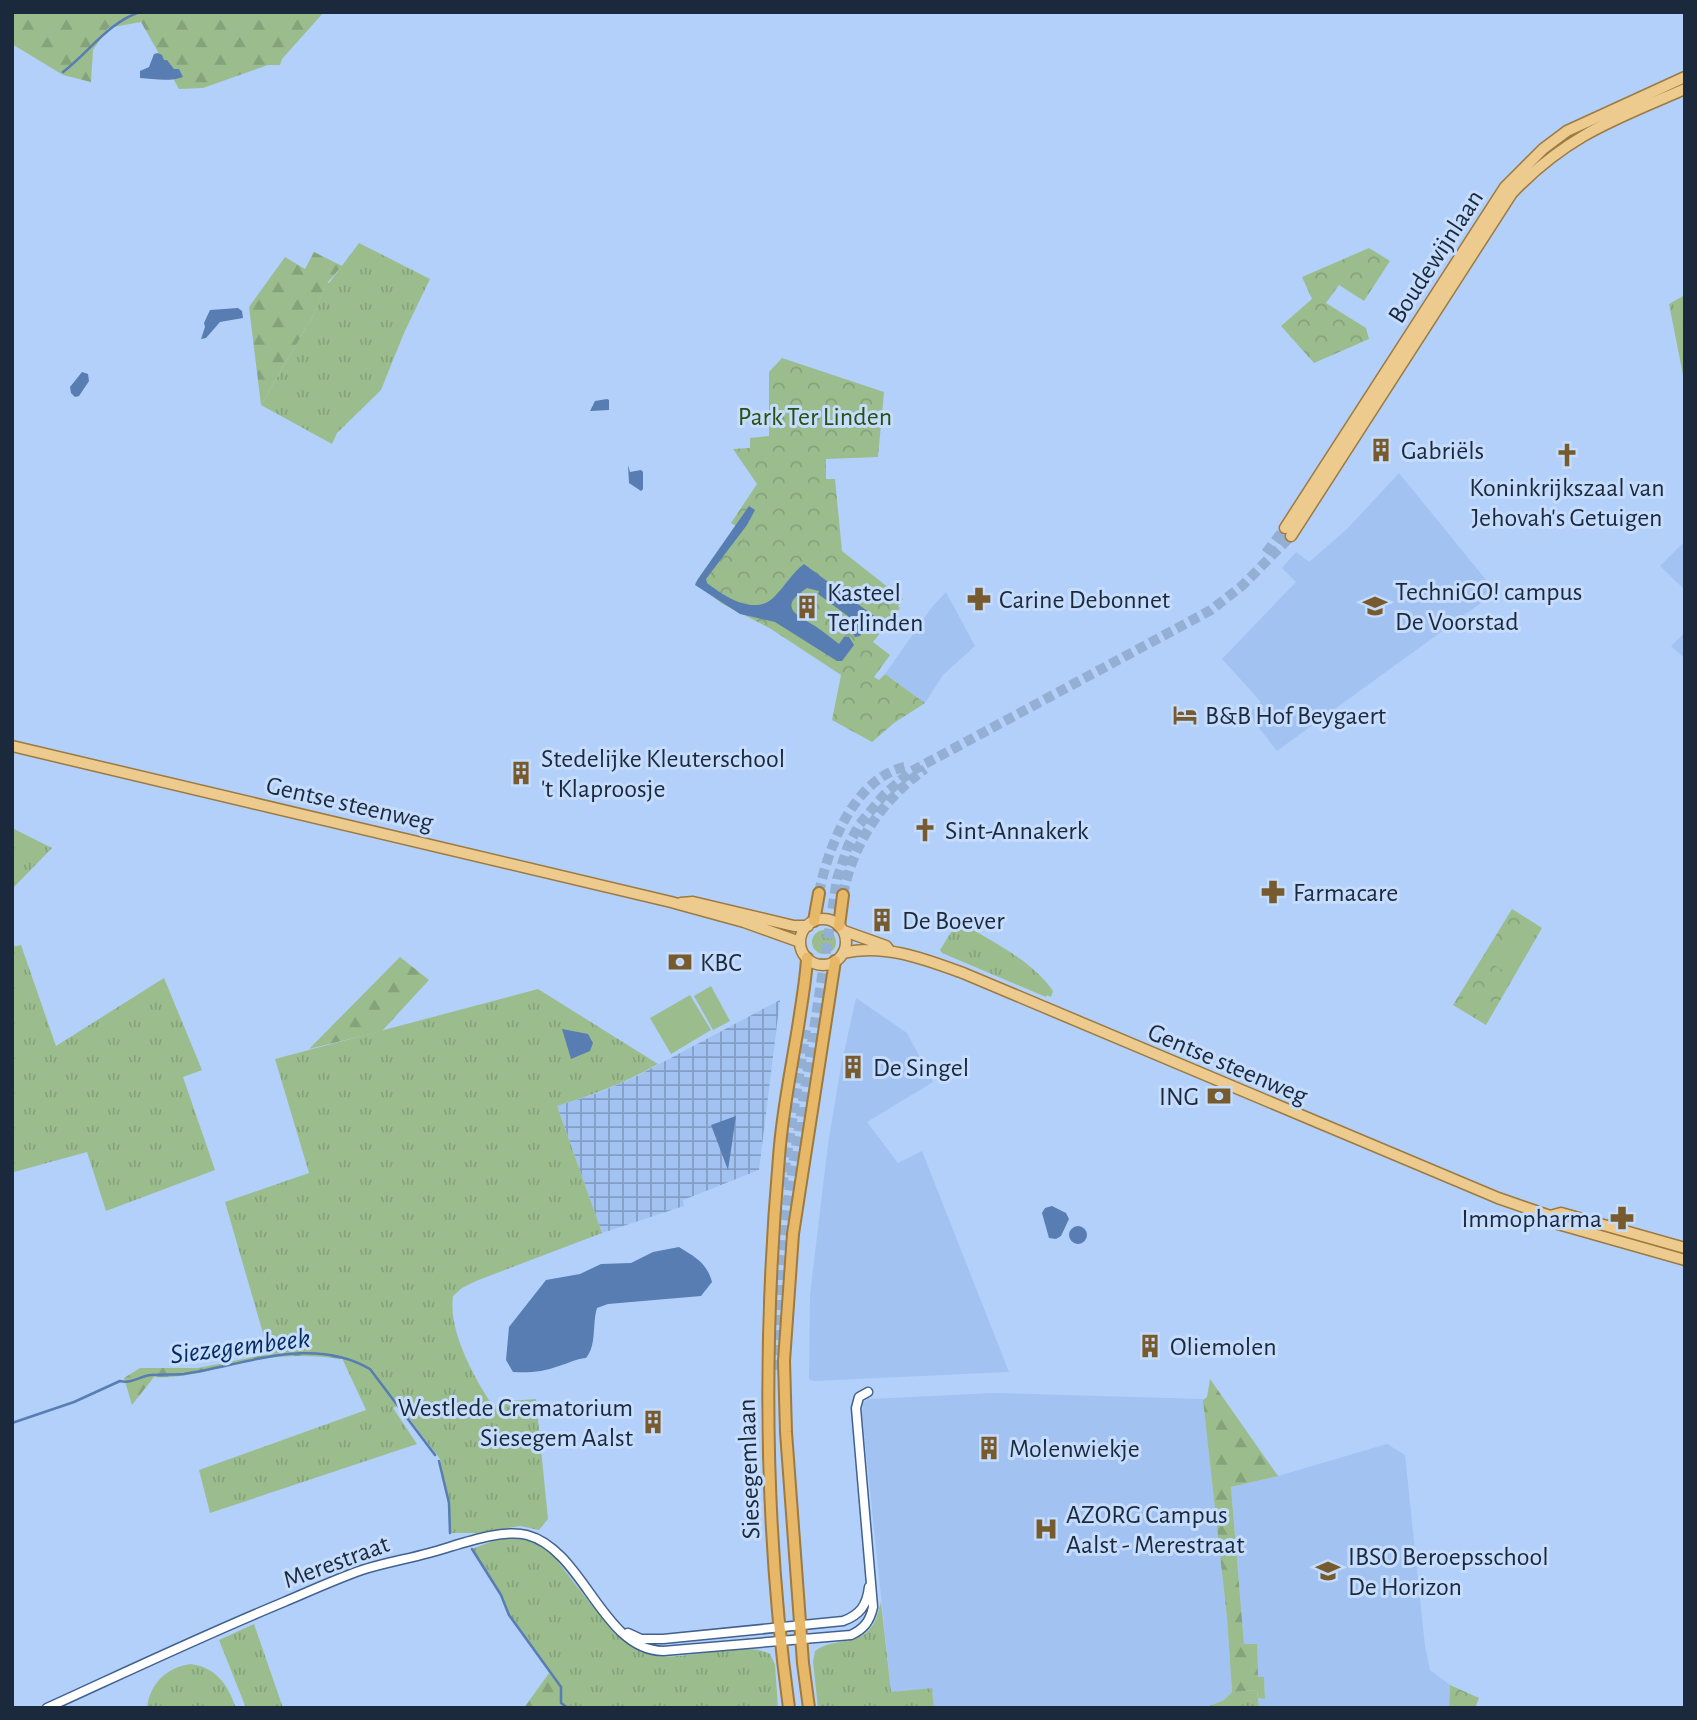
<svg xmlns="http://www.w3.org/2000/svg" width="1697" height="1720" font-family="'Alegreya Sans',sans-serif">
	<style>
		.built { fill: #a2c3f1 }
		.industrial { fill: url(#industrial-grid) }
		.grass { fill: url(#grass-tufts) }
		.forest { fill: url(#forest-firs) }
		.park { fill: url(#park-crowns) }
		.garden { fill: #9bbd8e }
		.water { fill: #577db3 }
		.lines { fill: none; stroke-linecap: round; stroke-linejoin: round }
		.stream { stroke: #577db3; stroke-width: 2.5 }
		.trunk-tunnel { stroke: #94afd4; stroke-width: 10; stroke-dasharray: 10 5; stroke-linecap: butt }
		.tertiary-casing { stroke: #416290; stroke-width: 11 }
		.primary-casing { stroke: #9c7a40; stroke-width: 13 }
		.trunk-casing { stroke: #9c7a40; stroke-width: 14 }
		.tertiary { stroke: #fff; stroke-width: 8 }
		.primary { stroke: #edca8e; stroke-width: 10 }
		.trunk { stroke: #e7b868; stroke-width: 10 }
		.labels { text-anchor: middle; stroke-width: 6; stroke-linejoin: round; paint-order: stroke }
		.street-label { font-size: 26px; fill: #1b293d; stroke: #c6dcfc }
		.park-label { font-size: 26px; fill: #275014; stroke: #c6dcfc }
		.poi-label { font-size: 26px; fill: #1b293d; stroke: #c6dcfc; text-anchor: start }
		.water-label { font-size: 28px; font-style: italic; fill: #042b5e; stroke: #c6dcfc }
	</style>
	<defs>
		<pattern id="industrial-grid" width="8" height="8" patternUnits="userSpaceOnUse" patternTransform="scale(1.75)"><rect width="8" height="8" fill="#a2c3f1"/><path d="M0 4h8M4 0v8" fill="none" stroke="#839ec4"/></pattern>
		<pattern id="grass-tufts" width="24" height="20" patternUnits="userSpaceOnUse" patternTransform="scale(1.75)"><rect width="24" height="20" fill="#9bbd8e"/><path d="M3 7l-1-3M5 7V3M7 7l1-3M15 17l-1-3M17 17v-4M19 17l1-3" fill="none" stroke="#85a27b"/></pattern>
		<pattern id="forest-firs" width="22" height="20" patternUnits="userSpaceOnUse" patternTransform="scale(1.75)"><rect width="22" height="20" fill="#9bbd8e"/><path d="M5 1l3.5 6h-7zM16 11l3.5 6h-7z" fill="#85a27b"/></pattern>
		<pattern id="park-crowns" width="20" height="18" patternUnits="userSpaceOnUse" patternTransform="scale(1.75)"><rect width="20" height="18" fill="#9bbd8e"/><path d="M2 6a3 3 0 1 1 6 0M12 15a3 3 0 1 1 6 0" fill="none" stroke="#85a27b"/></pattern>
	</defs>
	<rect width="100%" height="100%" fill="#b2d0fa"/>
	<path class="built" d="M1399,473L1496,592L1277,751L1248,714L1261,702L1222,659L1296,582L1282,568L1296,552L1309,562L1347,529Z
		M1685,541V590L1660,566Z
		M946,592L975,646L943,675L925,703L885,674L932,607Z
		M1685,632V659L1671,646Z
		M856,998L907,1033L933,1082L867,1122L898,1163L922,1151L1009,1372L814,1381L809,1379L810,1295L828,1144L841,1066Z
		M996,1393L1203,1399L1227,1618L1232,1692L1224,1700L1204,1708H934L932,1688L891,1692L862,1413L863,1403L868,1399Z
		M1387,1444L1405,1455L1425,1646L1430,1670L1450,1685L1449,1708H1259L1258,1698L1265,1699L1264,1677L1258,1678L1244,1645L1231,1487L1278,1476Z"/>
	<path class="industrial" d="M780,1000L759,1170L683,1200L684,1206L602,1233L557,1106L598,1093L635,1077Z"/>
	<path class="grass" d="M359,243L430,279L404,333L381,390L337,433L332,444L261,405L313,316L327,282L329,283Z
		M1685,295V385L1669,304Z
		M12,828L52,848L12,889Z
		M958,921C989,940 1032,960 1053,991L1051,997L1047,995L1046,997L942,953L940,950Z
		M812 942a12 12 0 1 1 24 0a12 12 0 1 1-24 0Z
		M21,945L56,1046L164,978L202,1070L183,1077L215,1170L106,1211L87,1152L14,1172L12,947Z
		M538,989L658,1064C625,1083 592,1095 557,1106L602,1233L476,1281L462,1288L453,1296C448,1332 475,1379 494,1408L509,1401L536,1399L548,1519L539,1530L520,1526L478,1533H450L449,1503L440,1459L391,1395L397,1406L393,1408L417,1444L210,1513L199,1470L366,1410L341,1356L310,1352L269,1354L225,1202L309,1173L275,1059Z
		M512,1538C528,1539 538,1544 551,1553C572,1578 618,1646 647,1654C666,1660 691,1654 711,1652C730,1651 752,1645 770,1654L775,1665L778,1708H568L561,1703V1687L509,1615L501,1595L472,1549L493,1541Z
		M881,1602L891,1692L932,1688L934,1708H818L813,1662L815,1651C833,1637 861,1647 874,1623C877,1617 879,1609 881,1602Z
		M254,1624L283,1708H246L219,1640Z
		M191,1664C217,1668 228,1685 236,1708H147C150,1683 167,1667 191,1664Z
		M1257,1690L1259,1708H1204L1224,1700L1232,1692Z"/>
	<path class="forest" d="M12,12H324L282,59L280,65H268L203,88L179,89L141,22L108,28L93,50L91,82L63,75L12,44Z
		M314,252L342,266L327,283L313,316L261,405L249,307L285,257L305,269Z
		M400,957L429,980L382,1031L309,1049Z
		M310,1352L342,1356L341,1359C313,1355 283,1355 255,1360C220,1366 190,1379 154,1377L132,1405L124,1378L140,1368H198L269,1354Z
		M1210,1379L1278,1476L1231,1487L1244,1644H1257L1258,1677H1264L1265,1699L1258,1698L1257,1690L1232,1692L1227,1618L1203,1400L1207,1397Z
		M549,1673L561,1687V1703L568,1708H524Z"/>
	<path class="park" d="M1369,248L1390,261L1364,301L1339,285L1326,303L1366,328L1369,339L1314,363L1281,326L1312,299L1302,277Z
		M782,358L884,392L878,457L826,459V479H835L842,551L903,599L898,606L900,608L873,642L890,655L874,677L879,680L885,674L925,703L894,723L872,742L832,720L841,675L771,629L721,603L695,583L731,533L736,526L731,523L757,484L733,449L750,448V438L769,436V372Z
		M1512,909L1542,928L1486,1025L1453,1005Z
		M1450,1685L1479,1698L1475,1708H1449Z"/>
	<path class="garden" d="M1514,921L1535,934L1511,975L1489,962Z
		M711,986L730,1021L713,1030L694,996Z
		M1469,988L1495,1004L1486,1020L1459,1004Z
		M690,995L711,1030L671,1054L650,1018Z"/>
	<path class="water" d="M158,53L162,55L164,60H167L174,69H179L183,77C170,82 153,79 140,78V71L149,67L154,54Z
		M238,308L242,311L243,318L220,322L206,338L201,339L205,327L204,323L210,310Z
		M82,372L88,374L89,381L79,396L75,397L71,393L70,387Z
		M607,399L609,400V410L590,411L595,401Z
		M628,465L630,472L641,470L643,472V489L641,491L629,483Z
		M749,506L755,510L747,525L706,579L707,583C725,597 756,617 775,596C785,586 793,572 804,564L874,616L860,636L855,637L851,630L856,622L818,594L819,591L807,588C776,608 798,615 815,626C824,632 831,638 839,644L844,637H849L854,645L842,661H837L775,622L740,614L695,585L698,579Z
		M562,1029L588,1034L593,1043L590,1051L571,1059Z
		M736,1116L728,1170L711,1125Z
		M1052,1206L1066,1213L1069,1219L1061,1236L1056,1239L1049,1238L1042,1213L1045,1208Z
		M1069 1235a9 9 0 1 1 18 0a9 9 0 1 1-18 0Z
		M679,1247C695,1257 707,1263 712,1282L701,1296L608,1304L597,1308C592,1324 597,1345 586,1358C575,1359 569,1363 559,1366C543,1372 529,1373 513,1372L506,1360L509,1327L546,1280L580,1274L601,1264L631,1263L653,1252Z"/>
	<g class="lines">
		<path class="stream" d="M63,72C89,52 109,22 140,12
			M12,1423L74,1402L120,1381C132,1384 140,1376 151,1375C162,1374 173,1375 184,1374C245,1365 312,1335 370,1369L435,1455
			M439,1461L449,1503L450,1533
			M472,1549L501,1595L509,1615L561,1687V1703L568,1708"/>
		<path class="trunk-tunnel" d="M1266,553L1285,528
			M819,893C828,847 855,775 909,766
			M843,895C853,843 882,800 925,769
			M782,1187L806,1030
			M780,1370V1270L784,1225L837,879L848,846L859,825L884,795L910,772L1211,610L1243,585L1291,536"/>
		<g class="tertiary-casing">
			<path id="tertiary" d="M628,1633L641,1639H663L843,1621C860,1615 867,1605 869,1587
				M47,1708C126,1672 204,1635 284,1602C310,1591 336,1579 362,1570C384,1563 407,1559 429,1553C456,1546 500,1528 527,1535C584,1550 602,1650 663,1651L851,1635C864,1629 870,1621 873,1607L856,1408L859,1397L868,1392"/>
		</g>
		<g class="primary-casing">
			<path id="primary" d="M1285,528L1505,187L1543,149L1567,131L1685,77
				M1291,536L1512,193C1568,135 1613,120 1685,89
				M12,746L671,902L744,922L800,942
				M681,903L693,902L794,926H808
				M800 942a23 23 0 1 1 46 0a23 23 0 1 1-46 0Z
				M844,931L886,946L889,950
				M843,953C884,943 925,959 963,973L1498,1198L1550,1216L1558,1224L1685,1260
				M1550,1216L1561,1213L1685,1248"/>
		</g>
		<g class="trunk-casing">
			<path id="trunk" d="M814,921L819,893
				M839,926L843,895
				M789,1708C764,1526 763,1340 779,1157C782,1112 792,1066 799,1021C802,1000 806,979 807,958
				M809,1708L803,1663L786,1432L784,1361L793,1234L835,961"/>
		</g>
		<use href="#tertiary" class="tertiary"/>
		<use href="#primary" class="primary"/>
		<use href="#trunk" class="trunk"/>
	</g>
	<defs>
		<g id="building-bare" transform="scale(1.89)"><path d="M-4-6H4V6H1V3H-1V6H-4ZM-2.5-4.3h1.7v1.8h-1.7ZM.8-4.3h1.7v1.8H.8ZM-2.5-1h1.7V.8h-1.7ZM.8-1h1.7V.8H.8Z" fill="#775a2d" stroke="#c6dcfc" stroke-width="2.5" paint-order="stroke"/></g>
		<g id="church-bare" transform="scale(1.89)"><path d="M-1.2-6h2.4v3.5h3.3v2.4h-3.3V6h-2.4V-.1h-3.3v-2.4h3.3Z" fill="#775a2d" stroke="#c6dcfc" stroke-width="2.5" paint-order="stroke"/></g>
		<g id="pharmacy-bare" transform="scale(1.89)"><path d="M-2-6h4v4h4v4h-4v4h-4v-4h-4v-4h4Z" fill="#775a2d" stroke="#c6dcfc" stroke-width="2.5" paint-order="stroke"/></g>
		<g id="school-bare" transform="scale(1.89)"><path d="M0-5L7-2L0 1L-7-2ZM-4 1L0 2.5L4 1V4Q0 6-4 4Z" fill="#775a2d" stroke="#c6dcfc" stroke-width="2.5" paint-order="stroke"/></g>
		<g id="hotel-bare" transform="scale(1.89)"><path d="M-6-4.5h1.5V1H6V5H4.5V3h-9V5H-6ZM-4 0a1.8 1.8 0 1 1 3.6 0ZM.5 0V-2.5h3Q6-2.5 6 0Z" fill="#775a2d" stroke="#c6dcfc" stroke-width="2.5" paint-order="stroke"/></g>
		<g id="bank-bare" transform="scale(1.89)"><path d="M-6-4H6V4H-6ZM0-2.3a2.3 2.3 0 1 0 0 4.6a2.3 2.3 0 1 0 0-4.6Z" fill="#775a2d" stroke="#c6dcfc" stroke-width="2.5" paint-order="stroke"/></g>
		<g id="hospital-bare" transform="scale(1.89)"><path d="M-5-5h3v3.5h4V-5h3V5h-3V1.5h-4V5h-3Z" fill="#775a2d" stroke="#c6dcfc" stroke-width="2.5" paint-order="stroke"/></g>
	</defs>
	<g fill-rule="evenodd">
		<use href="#building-bare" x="1381" y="450"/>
		<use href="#church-bare" x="1567" y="455"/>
		<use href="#pharmacy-bare" x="979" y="599"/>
		<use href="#school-bare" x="1375" y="606"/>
		<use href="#building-bare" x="807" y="607"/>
		<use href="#hotel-bare" x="1185" y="715"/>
		<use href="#building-bare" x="521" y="773"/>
		<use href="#church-bare" x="925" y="830"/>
		<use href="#pharmacy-bare" x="1273" y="892"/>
		<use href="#building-bare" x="882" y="920"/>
		<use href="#bank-bare" x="680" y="962"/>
		<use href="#building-bare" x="853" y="1067"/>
		<use href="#bank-bare" x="1219" y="1096"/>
		<use href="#pharmacy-bare" x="1622" y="1218"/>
		<use href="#building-bare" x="1150" y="1346"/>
		<use href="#building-bare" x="653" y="1422"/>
		<use href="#building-bare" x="989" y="1448"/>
		<use href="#hospital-bare" x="1046" y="1529"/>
		<use href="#school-bare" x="1328" y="1571"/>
	</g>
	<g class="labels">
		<g class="street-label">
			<text transform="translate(1435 256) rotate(-57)" y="9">Boudewijnlaan</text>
			<text transform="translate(350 803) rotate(13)" y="9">Gentse steenweg</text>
			<text transform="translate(1228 1063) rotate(23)" y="9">Gentse steenweg</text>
			<text transform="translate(748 1469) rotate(-92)" y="9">Siesegemlaan</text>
			<text transform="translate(336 1561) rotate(-20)" y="9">Merestraat</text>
		</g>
		<g class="park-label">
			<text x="815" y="425">Park Ter Linden</text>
		</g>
		<g class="poi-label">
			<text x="1401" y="459">Gabriëls</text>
			<text x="1567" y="496" text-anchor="middle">Koninkrijkszaal van<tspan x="1567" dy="30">Jehovah's Getuigen</tspan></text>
			<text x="1395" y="600">TechniGO! campus<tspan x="1395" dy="30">De Voorstad</tspan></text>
			<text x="827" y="601">Kasteel<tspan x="827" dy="30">Terlinden</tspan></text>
			<text x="999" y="608">Carine Debonnet</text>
			<text x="1205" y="724">B&amp;B Hof Beygaert</text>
			<text x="541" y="767">Stedelijke Kleuterschool<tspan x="541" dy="30">'t Klaproosje</tspan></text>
			<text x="945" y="839">Sint-Annakerk</text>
			<text x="1293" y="901">Farmacare</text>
			<text x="902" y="929">De Boever</text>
			<text x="700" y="971">KBC</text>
			<text x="873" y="1076">De Singel</text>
			<text x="1199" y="1105" text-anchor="end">ING</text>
			<text x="1602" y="1227" text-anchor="end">Immopharma</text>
			<text x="1170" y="1355">Oliemolen</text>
			<text x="633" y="1416" text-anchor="end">Westlede Crematorium<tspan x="633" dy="30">Siesegem Aalst</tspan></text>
			<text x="1009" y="1457">Molenwiekje</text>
			<text x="1066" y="1523">AZORG Campus<tspan x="1066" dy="30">Aalst - Merestraat</tspan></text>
			<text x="1348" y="1565">IBSO Beroepsschool<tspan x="1348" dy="30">De Horizon</tspan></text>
		</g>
		<g class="water-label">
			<text transform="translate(240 1345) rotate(-7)" y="10">Siezegembeek</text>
		</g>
	</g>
	<rect width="1697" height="1720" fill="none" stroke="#1b293d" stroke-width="28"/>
</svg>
